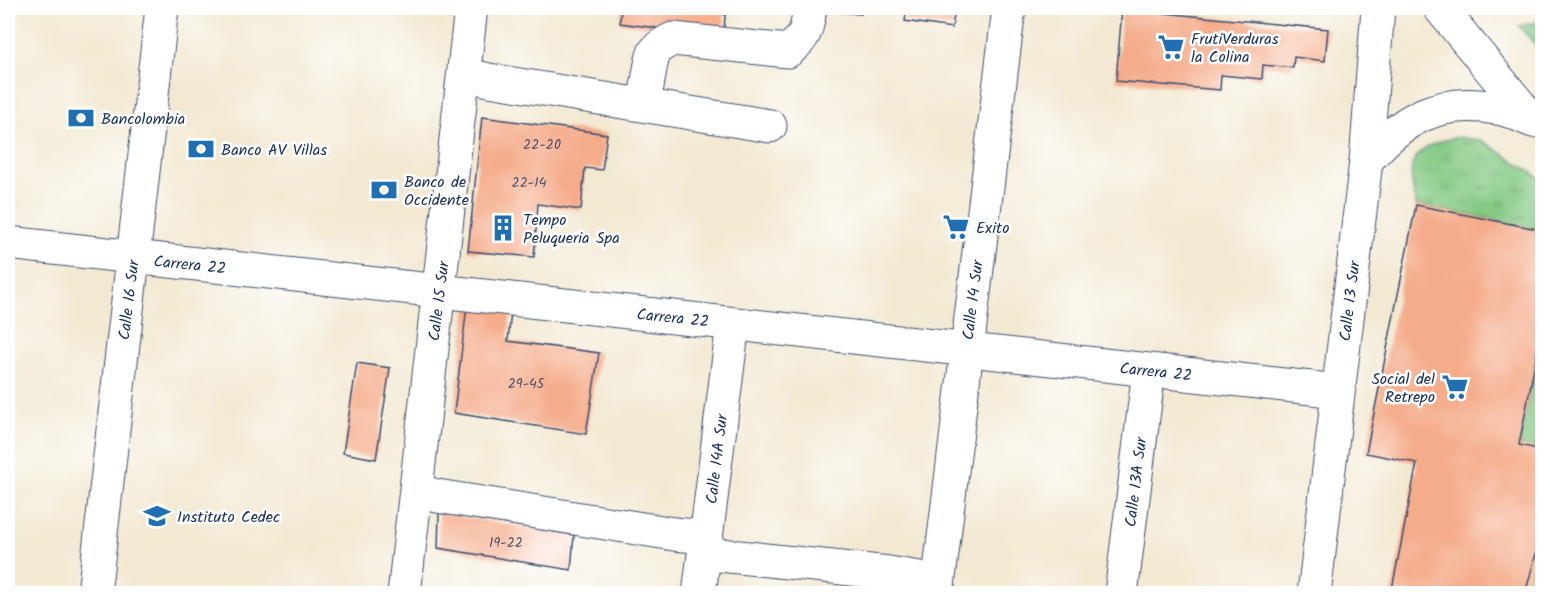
<svg xmlns="http://www.w3.org/2000/svg" width="1550" height="601" font-family="Kalam,sans-serif">
	<style>
		.grass { fill: url(#grass-tufts); stroke: #507c71; stroke-width: 1.5 }
		.building { fill: #f5ac8a }
		.lines { fill: none; stroke-linecap: round; stroke-linejoin: round }
		.minor-casing { stroke: #3b4b6f; stroke-width: 35 }
		.major-casing { stroke: #3b4b6f; stroke-width: 35 }
		.minor { stroke: #fff; stroke-width: 33 }
		.major { stroke: #fff; stroke-width: 33 }
		.labels { text-anchor: middle; stroke-width: 5; stroke-linejoin: round; paint-order: stroke }
		.number-label { font-size: 14px; fill: #524e69 }
		.poi-label { font-size: 16px; fill: #1b2f5e; stroke: #fff; text-anchor: start }
		.street-label { font-size: 16px; fill: #1b2f5e; stroke: #fff }
	</style>
	<defs>
		<pattern id="grass-tufts" width="24" height="20" patternUnits="userSpaceOnUse" patternTransform="scale(1.5)"><rect width="24" height="20" fill="#84c984"/><path d="M3 7l-1-3M5 7V3M7 7l1-3M15 17l-1-3M17 17v-4M19 17l1-3" fill="none" stroke="#6ba46f"/></pattern>
	</defs>
	<rect width="100%" height="100%" fill="#fff"/>
	<filter id="ink" filterUnits="userSpaceOnUse"><feTurbulence type="fractalNoise" baseFrequency=".0167" numOctaves="2"/><feDisplacementMap in="SourceGraphic" scale="12" xChannelSelector="R" yChannelSelector="G"/><feConvolveMatrix kernelMatrix="1 2 1 2 8 2 1 2 1" color-interpolation-filters="sRGB"/></filter>
	<filter id="wash" filterUnits="userSpaceOnUse"><feTurbulence type="fractalNoise" baseFrequency=".008" numOctaves="4" result="noise"/><feDisplacementMap in="SourceGraphic" scale="24" xChannelSelector="R" yChannelSelector="G"/><feGaussianBlur stdDeviation="1.35" result="paint"/><feColorMatrix in="noise" values="0 0 0 0 0 0 0 0 0 0 0 0 0 0 0 0 0 1.4 0 .05"/><feComposite in="paint" operator="in"/></filter>
	<g filter="url(#wash)">
		<rect width="100%" height="100%" fill="#f3e9d2"/>
		<path class="grass" d="M1542,21V53L1519,26Z
			M1459,137L1483,141L1542,179V230L1416,205C1414,194 1409,176 1412,166C1418,146 1441,140 1459,137Z
			M1542,328V450L1519,445Z
			M1542,531V593H1525Z"/>
		<g id="blocks">
			<path class="building" d="M621,8H726L723,37L620,23Z
				M827,8H863L861,14L827,11Z
				M907,8H955L952,28L905,21Z
				M1122,9L1328,29L1325,61L1294,57L1293,68L1263,65L1262,79L1221,75L1220,90L1116,81Z
				M482,117L607,134L602,170L585,168L581,210L538,204L534,257L468,251Z
				M1416,205L1542,230V328L1519,445L1542,450V532L1525,594H1391L1417,463L1366,453Z
				M467,306L511,312L508,341L599,353L586,434L454,413Z
				M357,363L390,368L376,459L343,453Z
				M439,513L574,535L571,570L438,548Z"/>
		</g>
	</g>
	<g filter="url(#ink)">
		<use href="#blocks" fill-opacity="0" stroke="#3b4b6f" stroke-width="1.5"/>
		<g class="lines">
			<g class="minor-casing">
				<path id="minor" d="M464,74L489,80L770,126
					M642,105C649,88 648,70 654,53C657,47 666,42 673,39L788,51C806,37 807,29 810,8
					M8,243L1338,391
					M416,490L437,496L674,534L706,537
					M704,556L720,555L889,573L938,581
					M404,594L471,8
					M699,594L733,324
					M937,594L1009,8
					M1121,594L1149,370
					M1314,594L1366,161L1378,8"/>
			</g>
			<g class="major-casing">
				<path id="major" d="M1440,8L1533,121
					M1366,161C1402,118 1439,98 1496,108C1508,109 1520,116 1531,120
					M94,594L162,8"/>
			</g>
			<use href="#minor" class="minor"/>
			<use href="#major" class="major"/>
		</g>
	</g>
	<defs>
		<g id="supermarket-bare" transform="scale(2.07)"><path d="M-6-5.5h2.5l.6 2H6L4.5 2H-2.5L-4.4-4H-6ZM-1.5 3.2a1.3 1.3 0 1 0 .1 0ZM3 3.2a1.3 1.3 0 1 0 .1 0Z" fill="#1f6fb2" stroke="#fff" stroke-width="2.5" paint-order="stroke"/></g>
		<g id="bank-bare" transform="scale(2.07)"><path d="M-6-4H6V4H-6ZM0-2.3a2.3 2.3 0 1 0 0 4.6a2.3 2.3 0 1 0 0-4.6Z" fill="#1f6fb2" stroke="#fff" stroke-width="2.5" paint-order="stroke"/></g>
		<g id="building-bare" transform="scale(2.07)"><path d="M-4-6H4V6H1V3H-1V6H-4ZM-2.5-4.3h1.7v1.8h-1.7ZM.8-4.3h1.7v1.8H.8ZM-2.5-1h1.7V.8h-1.7ZM.8-1h1.7V.8H.8Z" fill="#1f6fb2" stroke="#fff" stroke-width="2.5" paint-order="stroke"/></g>
		<g id="university-bare" transform="scale(2.07)"><path d="M0-5L7-2L0 1L-7-2ZM-4 1L0 2.5L4 1V4Q0 6-4 4Z" fill="#1f6fb2" stroke="#fff" stroke-width="2.5" paint-order="stroke"/></g>
	</defs>
	<g fill-rule="evenodd">
		<use href="#supermarket-bare" x="1171" y="47"/>
		<use href="#bank-bare" x="81" y="118"/>
		<use href="#bank-bare" x="201" y="149"/>
		<use href="#bank-bare" x="384" y="190"/>
		<use href="#supermarket-bare" x="956" y="227"/>
		<use href="#building-bare" x="503" y="228"/>
		<use href="#supermarket-bare" x="1455" y="387"/>
		<use href="#university-bare" x="157" y="516"/>
	</g>
	<g class="labels">
		<g class="number-label">
			<text x="542" y="149">22-20</text>
			<text x="529" y="187">22-14</text>
			<text x="526" y="388">29-45</text>
			<text x="506" y="547">19-22</text>
		</g>
		<g class="poi-label">
			<text x="1191" y="44">FrutiVerduras<tspan x="1191" dy="18">la Colina</tspan></text>
			<text x="101" y="124">Bancolombia</text>
			<text x="221" y="155">Banco AV Villas</text>
			<text x="404" y="187">Banco de<tspan x="404" dy="18">Occidente</tspan></text>
			<text x="523" y="225">Tempo<tspan x="523" dy="18">Peluqueria Spa</tspan></text>
			<text x="976" y="233">Exito</text>
			<text x="1435" y="384" text-anchor="end">Social del<tspan x="1435" dy="18">Retrepo</tspan></text>
			<text x="177" y="522">Instituto Cedec</text>
		</g>
		<g class="street-label">
			<text transform="translate(190 264) rotate(6)" y="6">Carrera 22</text>
			<text transform="translate(128 300) rotate(-83)" y="6">Calle 16 Sur</text>
			<text transform="translate(972 300) rotate(-83)" y="6">Calle 14 Sur</text>
			<text transform="translate(438 301) rotate(-83)" y="6">Calle 15 Sur</text>
			<text transform="translate(1349 301) rotate(-83)" y="6">Calle 13 Sur</text>
			<text transform="translate(673 317) rotate(6)" y="6">Carrera 22</text>
			<text transform="translate(1156 371) rotate(6)" y="6">Carrera 22</text>
			<text transform="translate(716 459) rotate(-83)" y="6">Calle 14A Sur</text>
			<text transform="translate(1135 482) rotate(-83)" y="6">Calle 13A Sur</text>
		</g>
	</g>
	<rect width="1550" height="601" fill="none" stroke="#fff" stroke-width="30"/>
</svg>
